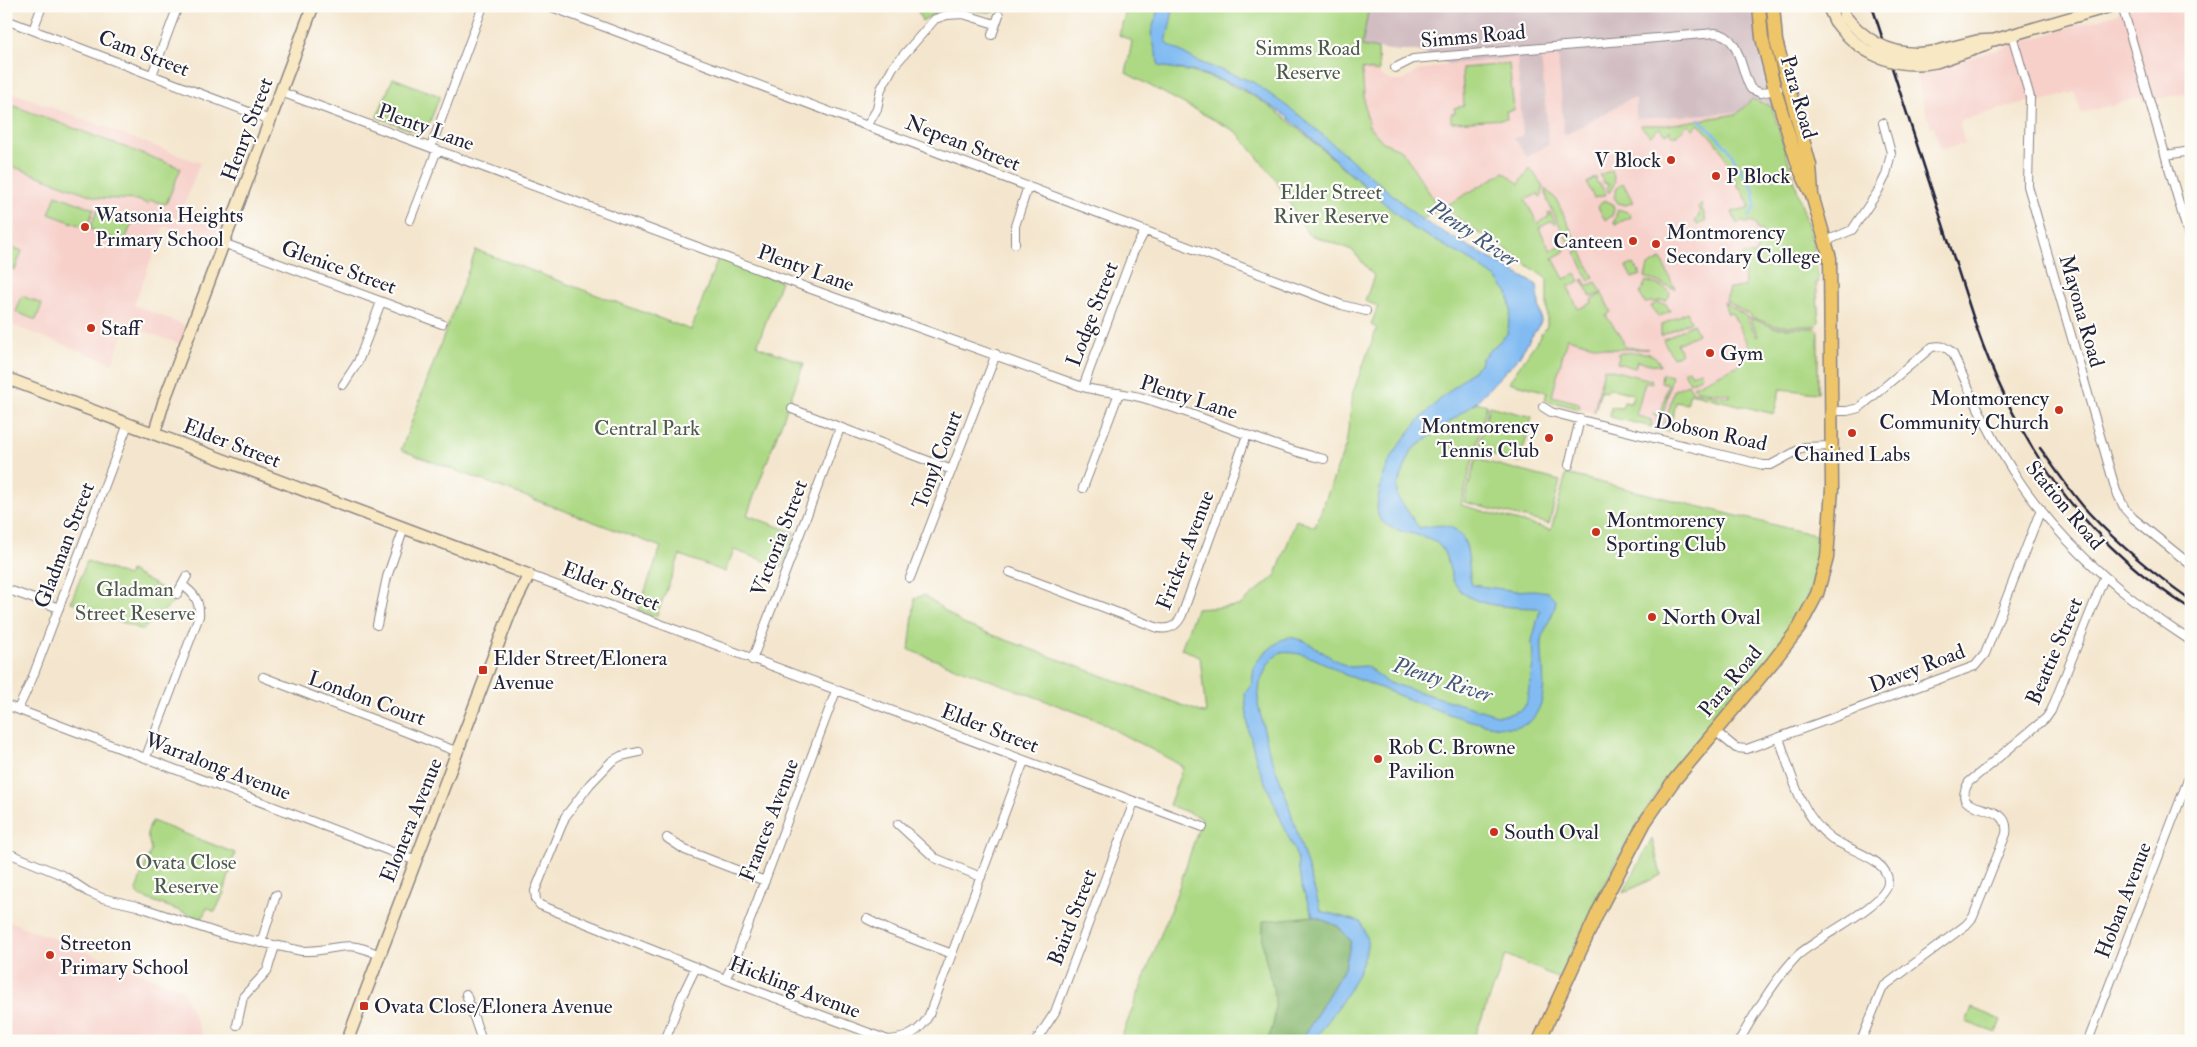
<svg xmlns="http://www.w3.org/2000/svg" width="2197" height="1047" font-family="'IM FELL Double Pica',serif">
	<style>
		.built { fill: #f7d0ca }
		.industrial { fill: #d2bec2 }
		.green { fill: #add985; stroke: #687e60; fill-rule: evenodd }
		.forest { fill: #8ab972; stroke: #566e56 }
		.water { fill: #81bbf2; stroke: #526e96 }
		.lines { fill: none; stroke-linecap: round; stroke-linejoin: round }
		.stream { stroke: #81bbf2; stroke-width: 2.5 }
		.street-casing { stroke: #8b8484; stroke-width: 10 }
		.secondary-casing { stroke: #8b8484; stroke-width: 14 }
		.primary-casing { stroke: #8b8484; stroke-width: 15 }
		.street { stroke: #fff; stroke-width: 8 }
		.secondary { stroke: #f8e8c3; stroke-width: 11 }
		.primary { stroke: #eec569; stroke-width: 12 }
		.rail { stroke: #22223b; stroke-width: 2.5 }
		.secondary-bridge-casing { stroke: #8b8484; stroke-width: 14; stroke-linecap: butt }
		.secondary-bridge { stroke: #f8e8c3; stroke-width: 11 }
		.poi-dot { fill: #c8321e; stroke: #fdfcf7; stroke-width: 2 }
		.labels { text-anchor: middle; stroke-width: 4.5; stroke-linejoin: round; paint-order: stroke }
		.street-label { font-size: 21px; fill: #22223b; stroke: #fdfcf7 }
		.park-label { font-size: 21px; fill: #4c5951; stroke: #fdfcf7 }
		.poi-label { font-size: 21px; fill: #22223b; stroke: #fdfcf7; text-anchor: start }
		.water-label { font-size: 22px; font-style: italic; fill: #43587b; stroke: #fdfcf7 }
	</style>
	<rect width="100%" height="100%" fill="#fdfcf7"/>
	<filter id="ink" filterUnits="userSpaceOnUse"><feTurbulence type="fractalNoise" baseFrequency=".02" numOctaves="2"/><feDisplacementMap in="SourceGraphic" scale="10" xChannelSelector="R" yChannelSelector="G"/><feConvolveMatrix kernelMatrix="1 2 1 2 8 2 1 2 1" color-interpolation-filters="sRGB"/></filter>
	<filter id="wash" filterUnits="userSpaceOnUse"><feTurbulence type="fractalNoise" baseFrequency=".0096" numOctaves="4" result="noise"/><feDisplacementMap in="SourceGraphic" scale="20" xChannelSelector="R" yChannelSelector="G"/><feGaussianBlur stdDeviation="1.12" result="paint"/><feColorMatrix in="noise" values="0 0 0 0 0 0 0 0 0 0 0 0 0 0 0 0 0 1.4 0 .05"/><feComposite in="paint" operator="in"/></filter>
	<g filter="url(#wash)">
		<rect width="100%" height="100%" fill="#f4e6ce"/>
		<path class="built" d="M2142,6H2191V93L2143,101L2142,97L2081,113L2075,92L2037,103L2025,102L1959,121L1965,144L1941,150L1934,127H1931L1915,74Z
			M1558,56L1565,136L1630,99H1636L1637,119L1758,111L1767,118L1799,197L1816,256L1819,282V394L1780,389L1774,414L1679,391L1669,431L1632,422L1642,382L1605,372L1595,413L1545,400L1547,392L1509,382L1547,326V279L1500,245L1470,228L1434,200L1402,150L1383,142L1369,126L1365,108L1362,69L1379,72L1383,77L1393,81H1403L1417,71L1449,64L1517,58L1523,137L1515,138L1549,144L1540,57Z
			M6,90L200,163L182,211L224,227L217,246L164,226L134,305L187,326L180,344L127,325L112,363L6,323Z
			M6,920L182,989L205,1041H6Z"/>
		<path class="industrial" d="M1369,6H1754L1776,111L1764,102L1752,99L1739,112L1636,119V99H1630L1564,136L1558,56L1541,57L1549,144L1527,157L1514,138L1523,136L1517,58L1449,64L1417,51H1399L1362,47Z"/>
		<path class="green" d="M912,6H997L995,12C963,13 953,0 922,21L918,11Z
			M1127,6H1369L1362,46L1378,49L1379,72L1362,69L1365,108L1369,126L1383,142L1402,150L1434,200L1444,207L1504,172L1519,184L1530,168L1543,186L1542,196L1540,197L1538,194L1525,200L1538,224L1549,216L1548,213L1550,212L1556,223L1554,224L1552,221L1539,228L1550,250L1564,244L1565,251L1553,258L1564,279L1576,274L1580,281L1568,287L1578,309L1592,303L1591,300L1602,294L1611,312L1606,316L1621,336L1625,347L1648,349H1610L1567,338L1552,396L1579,403L1580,409L1545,400L1547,392L1509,382L1547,326V279L1500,245L1470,228L1444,207L1417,223L1495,269L1524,322L1461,398L1487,405L1461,505L1551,530L1566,474L1819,536C1817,551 1817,570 1812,584C1785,657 1719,708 1674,769C1626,834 1594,905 1559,978L1506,955L1473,1041H1120L1178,890L1202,818L1169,805L1183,767C1156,750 1127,739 1100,721L909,650L915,598L924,595L963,624L1206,714L1200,656L1181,649L1196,609L1239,606L1276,575L1296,520L1315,527L1346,445L1353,392L1377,328L1371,325L1378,306L1365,301L1374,276L1352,250L1308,234L1276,180L1237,132L1126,73L1132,41L1119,35ZM1161,46L1277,104L1416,223L1410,227C1394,206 1370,191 1350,174C1285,117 1250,78 1159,66L1156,50Z
			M1509,64L1514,110L1506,111L1507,119L1451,122V114L1455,113L1454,108L1464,106L1462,68Z
			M393,78L440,96L427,129L419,133L377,117Z
			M1752,99L1772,107L1813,242L1819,282L1816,283L1819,321L1816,326H1776L1754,318L1726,301L1729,288L1745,287L1743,254L1755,255L1763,238L1761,230H1757L1756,225L1750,221L1745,224L1743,220L1737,224L1732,212L1750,207L1741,188H1739L1720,147L1699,124L1693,129L1688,124L1675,137L1670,133V130L1666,134L1659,128L1650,136L1640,125H1667L1737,114Z
			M6,103L181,168L166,204L149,200L148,204L137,200L98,198L6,164Z
			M1612,170L1615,182L1609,193L1607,190L1608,184L1604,183L1600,175Z
			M1596,177V182L1601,185L1606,195L1594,198L1587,183Z
			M1623,183L1633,202L1626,205L1618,203L1614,197L1617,188Z
			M1545,189L1556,199L1578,245L1573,248L1568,242L1548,202Z
			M56,195L94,209L87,228L49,214Z
			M1604,200L1613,204L1614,209L1612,216L1605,220L1598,207Z
			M1701,204L1706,221L1697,225L1695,220L1699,217L1698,215L1700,213L1698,207Z
			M1618,209L1630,213L1631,217L1616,224L1614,223Z
			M97,210L132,223L124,242L90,229Z
			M6,245L22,251L15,270L6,266Z
			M1580,249L1594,278L1589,281L1575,252Z
			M476,250L691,330L718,258L781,281L757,346L804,363L747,515L795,533L782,567L734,550L725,572L680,555L656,617L638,610L661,547L401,450Z
			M1661,259L1675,289L1645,277L1648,266Z
			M1633,264L1641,275L1632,278L1626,267Z
			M1584,279L1587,286L1596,282L1602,293L1591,297L1582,280Z
			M1646,281L1664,287L1670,293L1669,297L1666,300L1645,303L1640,294Z
			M22,296L42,304L36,320L16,312Z
			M1724,302L1746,316L1757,337L1758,335L1750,318L1776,328H1815L1818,332V393L1780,389L1774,414L1690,393L1687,404L1676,402L1669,431L1664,430L1674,390L1688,384L1692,391L1729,397V394L1697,390L1693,386L1741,364L1749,347L1732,313L1728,314Z
			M1657,303L1666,304L1670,311L1658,317L1651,306Z
			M1687,312L1691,321L1661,336V325Z
			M1693,324L1698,334L1677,344L1681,354L1673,357L1663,340Z
			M1620,353C1633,353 1657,348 1660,366L1637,361L1635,368L1617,363L1619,356L1617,354Z
			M1604,368L1651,380L1652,383L1645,382L1636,415L1651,420L1652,427L1610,417L1611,407L1622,408L1624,402L1631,403L1633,394L1609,388L1607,392L1601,390L1594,413Z
			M1689,369L1692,375L1700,371L1702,376L1690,383L1684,371Z
			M1662,374L1672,376L1660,429H1658L1657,418L1653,414H1661L1668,384L1661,382Z
			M1489,406L1532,417L1520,462L1478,451Z
			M1476,459L1560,481L1549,524L1464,502Z
			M87,561L128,576L130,571L165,590L169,596L175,601L142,630L71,602Z
			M152,821L235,853L224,893L215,912L207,908L202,919L139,896L136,890L151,850L147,833Z
			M1652,839L1661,875L1623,893Z
			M1972,1008L2001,1020L1996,1033L1966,1022Z"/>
		<path class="forest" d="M1313,916L1338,926L1351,941L1345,967L1301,1041H1267C1285,1002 1268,982 1263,945C1262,937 1263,929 1263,921Z"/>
		<path class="water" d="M1159,6H1174L1166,43L1199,62L1253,82L1299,115L1422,220L1537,285L1541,322L1518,358L1475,403L1412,450L1397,487V496L1419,528C1427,527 1440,524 1447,526C1474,534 1466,565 1472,585L1516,591L1533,590L1548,592L1556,600C1555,615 1543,628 1542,642C1541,662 1547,684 1541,703C1539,710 1533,721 1526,724C1493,741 1383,686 1345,675C1325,663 1303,650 1279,653L1268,664L1260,683L1258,704L1269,751L1286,796L1321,911L1361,922C1363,929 1368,938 1367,945C1364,974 1331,1018 1313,1041H1301L1345,967L1351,941L1338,926L1313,916L1301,885L1297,857L1257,763L1248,728L1245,693L1252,684L1254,666L1262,655L1281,640L1290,637L1305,641L1340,663L1350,667L1367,666L1386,682L1497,715H1507L1523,709L1527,700L1533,664L1532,641L1540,610L1536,608C1511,607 1465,608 1453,580C1449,569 1447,553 1439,545C1425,531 1393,536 1380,519C1375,511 1378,501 1379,493C1388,439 1441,399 1480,364L1482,358L1507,334L1511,311L1508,293L1496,278L1472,261L1411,227L1286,116L1260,99L1235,85L1196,72L1159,66L1151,33Z"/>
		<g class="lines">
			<path class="stream" d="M1699,119L1727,147L1754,191L1755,206L1749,217"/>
		</g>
	</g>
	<g filter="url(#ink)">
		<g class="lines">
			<g class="street-casing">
				<path id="street" d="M549,6L1342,305L1366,311
					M2122,6L2191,244
					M6,20L270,120
					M33,30L42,6
					M992,35L999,15
					M2012,35L2030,97L2028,186L2116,491L2125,509L2133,518L2191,565
					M1395,68L1413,59L1715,33C1741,35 1740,71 1751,89L1761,93L1778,89
					M152,75L178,6
					M281,92L811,289L1083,387C1102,393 1123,392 1143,398C1204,416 1262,444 1324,459
					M867,126L877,109L881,89L893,67L935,19L947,15L963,14L995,24
					M431,147L483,6
					M2166,155L2191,151
					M410,220L437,150
					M1826,241L1852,230L1877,193L1886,175L1891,153L1883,123
					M223,243L442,324
					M1015,244V226L1028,186
					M343,385L358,362L381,302
					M1083,387L1133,253L1145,231
					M1543,407L1551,412L1597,424L1763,465H1771L1804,447L1832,446
					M792,409L952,470
					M1831,411H1847L1859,408L1932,347C1942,345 1947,347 1953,354C1973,399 1994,444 2022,485C2066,548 2126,599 2191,641
					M1569,465L1580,419
					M1083,488L1119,393
					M1010,572L1158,628C1170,630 1177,626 1182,615L1247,435
					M529,575L1203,827
					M910,578L996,354
					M6,589L59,608
					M177,594L187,576
					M377,625L387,577L404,528
					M752,660L840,428
					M263,677L458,752
					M6,705L416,861
					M18,709L32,679L128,424
					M1715,731L1736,748L1747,749L1975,666L1985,654L2041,509
					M639,752L621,756L612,761L590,784L565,817L535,891L536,900L540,905L730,981L888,1040C907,1039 920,1032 929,1015L1024,761
					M146,757L199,616C200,601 194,593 182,585
					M898,824L935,858L981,877
					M667,838L685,850L765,881
					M13,855L64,876L88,892L102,898L137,906L221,934L302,951C336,952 343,937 379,955
					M867,919L889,930L952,954
					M261,943L276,895
					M725,979L735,960L836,691
					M466,994L482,1041
					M237,1025L243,997L267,971L275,946
					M665,1041L681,998L696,967
					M1036,1041L1055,1012L1134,802
					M1739,1041C1755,1013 1775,979 1797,956C1805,948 1816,943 1825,936C1840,926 1886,901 1888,883C1890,859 1847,850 1831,838C1800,816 1791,772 1779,738
					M1861,1041L1883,987L1966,925L1973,917L2006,834C2012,796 1946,820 1969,782L2046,718L2051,711L2104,578
					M2088,1041L2191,772"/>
			</g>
			<g class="secondary-casing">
				<path id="secondary" d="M1828,6L1835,21
					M1933,52L1977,41L1994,40L2111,6
					M1936,62L1986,45
					M6,378L529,575L510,613L347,1041
					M154,434L164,401L313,6"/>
			</g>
			<g class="primary-casing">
				<path id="primary" d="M1773,6L1776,41L1810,165L1812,194
					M1539,1041L1599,910L1645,822L1672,783L1772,663L1799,628L1817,594L1827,558L1832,489L1830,258L1812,195L1799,168L1775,90L1762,38L1759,6"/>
			</g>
			<use href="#street" class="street"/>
			<use href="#secondary" class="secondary"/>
			<use href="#primary" class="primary"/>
			<path class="rail" d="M1872,6L1976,326C2017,444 2083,542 2191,609
				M2040,448C2056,470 2071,493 2089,513C2120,546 2154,574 2191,600"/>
			<g class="secondary-bridge-casing">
				<path id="secondary-bridge" d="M1844,15C1867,44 1897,58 1933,52
					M1835,21C1859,54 1895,70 1936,62"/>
			</g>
			<use href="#secondary-bridge" class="secondary-bridge"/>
		</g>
	</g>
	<g class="poi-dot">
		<circle cx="1671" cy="160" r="5"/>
		<circle cx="1716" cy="176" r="5"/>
		<circle cx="85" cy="227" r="5"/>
		<circle cx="1633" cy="241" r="5"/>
		<circle cx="1656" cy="244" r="5"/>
		<circle cx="91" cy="328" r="5"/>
		<circle cx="1710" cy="353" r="5"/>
		<circle cx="2059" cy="410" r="5"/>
		<circle cx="1852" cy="433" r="5"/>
		<circle cx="1549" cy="438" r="5"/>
		<circle cx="1596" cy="532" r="5"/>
		<circle cx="1652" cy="617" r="5"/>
		<rect x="478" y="665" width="10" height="10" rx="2.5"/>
		<circle cx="1378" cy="759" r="5"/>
		<circle cx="1494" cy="832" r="5"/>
		<circle cx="50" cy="955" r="5"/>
		<rect x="359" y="1001" width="10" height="10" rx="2.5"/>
	</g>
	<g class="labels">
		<g class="street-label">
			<text transform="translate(1473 36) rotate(-5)" y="7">Simms Road</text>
			<text transform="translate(144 53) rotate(21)" y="7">Cam Street</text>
			<text transform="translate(1799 97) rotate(74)" y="7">Para Road</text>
			<text transform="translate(426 127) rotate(20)" y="7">Plenty Lane</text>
			<text transform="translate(247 129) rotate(-69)" y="7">Henry Street</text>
			<text transform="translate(963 143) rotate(21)" y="7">Nepean Street</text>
			<text transform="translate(339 267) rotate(20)" y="7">Glenice Street</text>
			<text transform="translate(806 268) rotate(20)" y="7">Plenty Lane</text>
			<text transform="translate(2082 311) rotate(74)" y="7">Mayona Road</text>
			<text transform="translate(1092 314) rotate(-69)" y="7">Lodge Street</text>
			<text transform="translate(1189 397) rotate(18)" y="7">Plenty Lane</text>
			<text transform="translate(1711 432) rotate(12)" y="7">Dobson Road</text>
			<text transform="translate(232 443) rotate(21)" y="7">Elder Street</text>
			<text transform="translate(937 460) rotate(-69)" y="7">Tonyl Court</text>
			<text transform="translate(2065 505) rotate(50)" y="7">Station Road</text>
			<text transform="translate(779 538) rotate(-69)" y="7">Victoria Street</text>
			<text transform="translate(64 545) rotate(-69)" y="7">Gladman Street</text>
			<text transform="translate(1185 550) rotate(-69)" y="7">Fricker Avenue</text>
			<text transform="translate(611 586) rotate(21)" y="7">Elder Street</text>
			<text transform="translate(2054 651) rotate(-67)" y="7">Beattie Street</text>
			<text transform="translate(1917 668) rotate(-21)" y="7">Davey Road</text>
			<text transform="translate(1730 681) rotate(-50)" y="7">Para Road</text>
			<text transform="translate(367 698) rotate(20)" y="7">London Court</text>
			<text transform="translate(990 728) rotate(21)" y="7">Elder Street</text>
			<text transform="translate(218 766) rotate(21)" y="7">Warralong Avenue</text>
			<text transform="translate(411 820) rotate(-68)" y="7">Elonera Avenue</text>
			<text transform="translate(769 820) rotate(-69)" y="7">Frances Avenue</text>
			<text transform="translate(2123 900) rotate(-69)" y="7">Hoban Avenue</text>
			<text transform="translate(1072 917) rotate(-69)" y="7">Baird Street</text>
			<text transform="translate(795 987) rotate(21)" y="7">Hickling Avenue</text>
		</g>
		<g class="park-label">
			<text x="1308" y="55">Simms Road<tspan x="1308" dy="24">Reserve</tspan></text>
			<text x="1331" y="199">Elder Street<tspan x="1331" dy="24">River Reserve</tspan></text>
			<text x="647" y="435">Central Park</text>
			<text x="135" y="596">Gladman<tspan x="135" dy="24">Street Reserve</tspan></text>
			<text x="186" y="869">Ovata Close<tspan x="186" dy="24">Reserve</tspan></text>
		</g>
		<g class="poi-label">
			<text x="1661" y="167" text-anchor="end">V Block</text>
			<text x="1726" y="183">P Block</text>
			<text x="95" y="222">Watsonia Heights<tspan x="95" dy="24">Primary School</tspan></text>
			<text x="1666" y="239">Montmorency<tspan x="1666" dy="24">Secondary College</tspan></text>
			<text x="1623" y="248" text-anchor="end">Canteen</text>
			<text x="101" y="335">Staff</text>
			<text x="1720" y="360">Gym</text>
			<text x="2049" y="405" text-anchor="end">Montmorency<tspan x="2049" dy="24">Community Church</tspan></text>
			<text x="1539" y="433" text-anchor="end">Montmorency<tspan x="1539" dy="24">Tennis Club</tspan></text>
			<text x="1852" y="461" text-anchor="middle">Chained Labs</text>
			<text x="1606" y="527">Montmorency<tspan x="1606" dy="24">Sporting Club</tspan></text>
			<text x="1662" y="624">North Oval</text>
			<text x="493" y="665">Elder Street/Elonera<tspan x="493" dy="24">Avenue</tspan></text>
			<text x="1388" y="754">Rob C. Browne<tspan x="1388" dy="24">Pavilion</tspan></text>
			<text x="1504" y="839">South Oval</text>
			<text x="60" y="950">Streeton<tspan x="60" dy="24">Primary School</tspan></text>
			<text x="374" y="1013">Ovata Close/Elonera Avenue</text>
		</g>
		<g class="water-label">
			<text transform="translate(1474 233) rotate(34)" y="8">Plenty River</text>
			<text transform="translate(1443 679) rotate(18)" y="8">Plenty River</text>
		</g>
	</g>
	<rect width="2197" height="1047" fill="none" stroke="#fdfcf7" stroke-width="25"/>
</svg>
